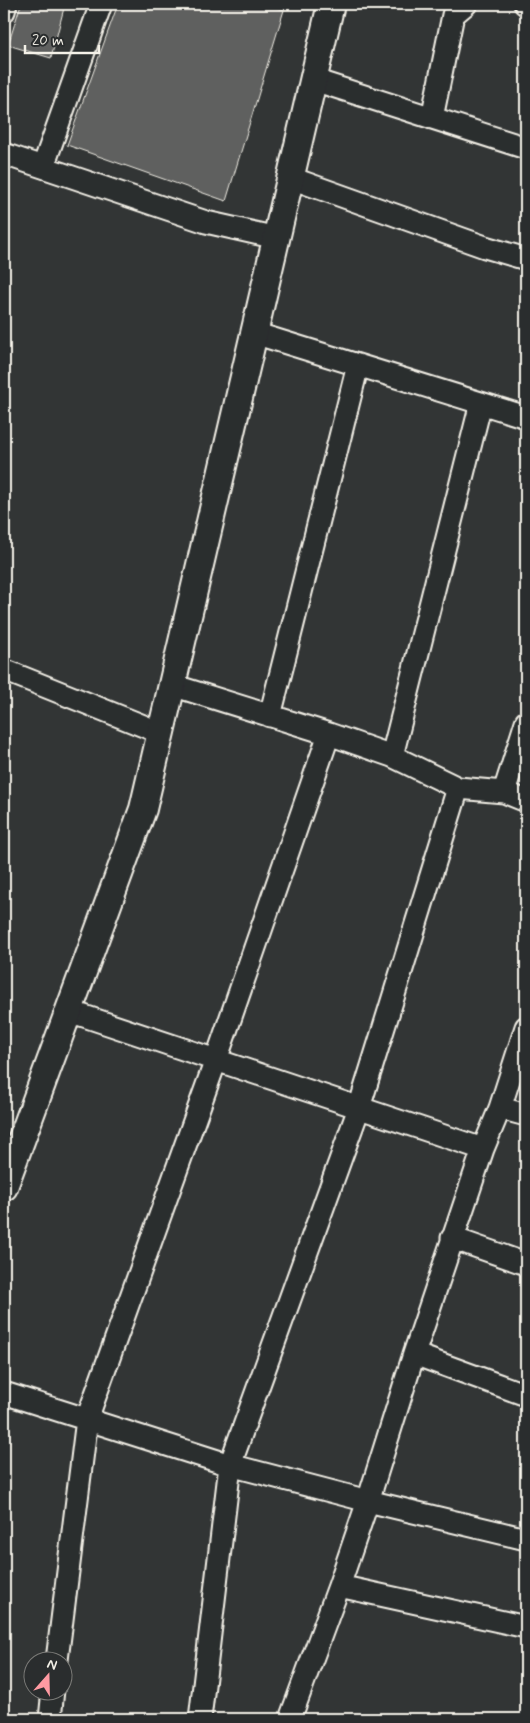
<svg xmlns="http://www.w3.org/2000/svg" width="530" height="1723" font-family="Mynerve,sans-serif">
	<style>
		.building { fill: #5f605f; stroke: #f4f1e8 }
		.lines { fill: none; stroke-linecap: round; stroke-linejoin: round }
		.minor-casing { stroke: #f4f1e8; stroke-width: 25 }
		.tertiary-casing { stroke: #f4f1e8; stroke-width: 30 }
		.minor { stroke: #2a2d2e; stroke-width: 21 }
		.tertiary { stroke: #2a2d2e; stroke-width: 26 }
	</style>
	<rect width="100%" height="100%" fill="#323535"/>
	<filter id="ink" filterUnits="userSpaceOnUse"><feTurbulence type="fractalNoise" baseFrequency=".02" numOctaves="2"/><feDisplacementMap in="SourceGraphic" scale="10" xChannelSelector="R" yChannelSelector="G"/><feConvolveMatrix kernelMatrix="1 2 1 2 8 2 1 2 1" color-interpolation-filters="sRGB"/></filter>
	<g filter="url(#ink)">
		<path class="building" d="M21,4H65L51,58L8,45Z
			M118,4H265L284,10L226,201L67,145Z"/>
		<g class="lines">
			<g class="minor-casing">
				<path id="minor" d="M525,4H526
					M4,11L6,4
					M314,80L526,148
					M432,118L453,15L466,4
					M4,154L206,222L277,238
					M43,167L101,4
					M291,178L485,247L526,259
					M254,333L526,417
					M481,403L392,756L458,788L504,792L526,722
					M4,670L161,733
					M172,685L329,734L392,756
					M270,716L358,365
					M504,792L526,801
					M69,1011L483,1149L500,1108L526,1115
					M500,1108L526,1027
					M483,1149L414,1354L368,1501L526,1539
					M452,1238L526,1264
					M414,1354L526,1395
					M4,1393L230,1465L368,1501L339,1586L526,1627
					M57,1660L87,1419L216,1060L329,734
					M50,1719L53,1690
					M200,1719L230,1465L359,1108L458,788
					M290,1719L339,1586"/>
			</g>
			<g class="tertiary-casing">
				<path id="tertiary" d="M4,1187L143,809L331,4"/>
			</g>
			<use href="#minor" class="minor"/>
			<use href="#tertiary" class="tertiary"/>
		</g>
	</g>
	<rect width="530" height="1723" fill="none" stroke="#2a2d2e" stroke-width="20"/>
	<rect x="10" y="10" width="510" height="1703" fill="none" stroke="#f4f1e8" stroke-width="2" filter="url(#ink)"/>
	<g transform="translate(48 1676) rotate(20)"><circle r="24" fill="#2a2d2e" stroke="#7b7b78"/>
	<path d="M0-4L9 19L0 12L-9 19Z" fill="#ff9aa2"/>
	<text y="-8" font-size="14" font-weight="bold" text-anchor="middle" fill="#f4f1e8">N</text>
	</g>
	<path d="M25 45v8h74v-8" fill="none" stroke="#f4f1e8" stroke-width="2.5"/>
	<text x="32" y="45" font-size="15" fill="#f4f1e8" stroke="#2a2d2e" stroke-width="4" paint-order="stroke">20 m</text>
</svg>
